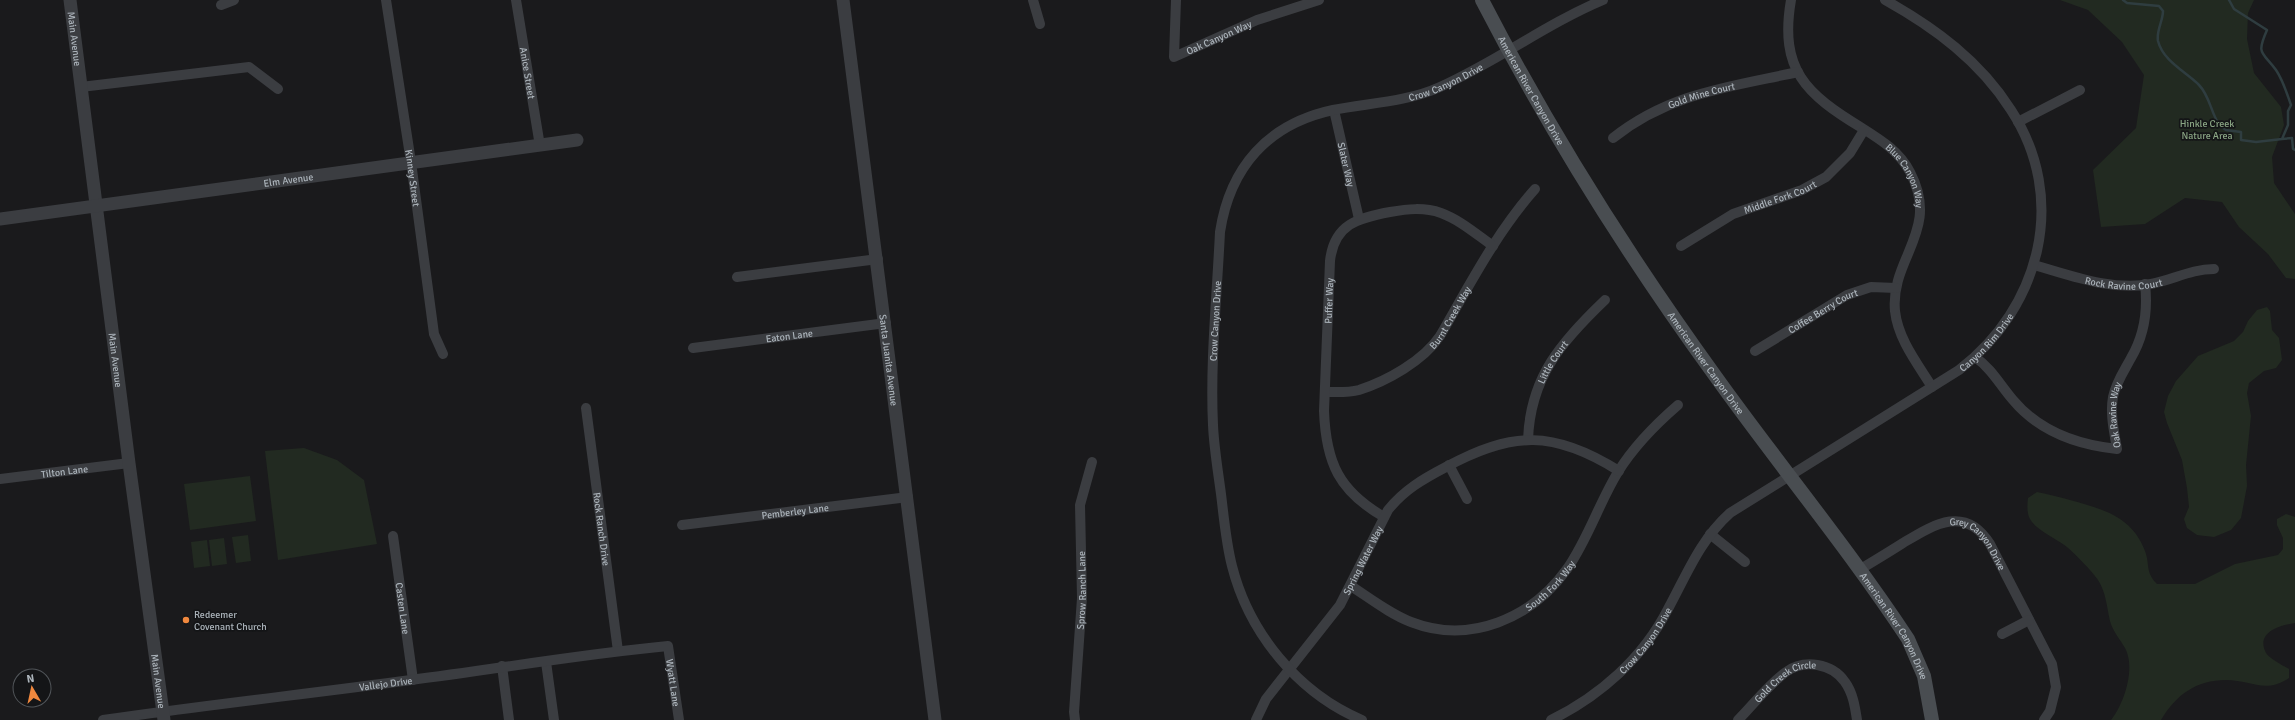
<svg xmlns="http://www.w3.org/2000/svg" width="2295" height="720" font-family="Signika,sans-serif">
	<style>
		.green { fill: #222a21 }
		.lines { fill: none; stroke-linecap: round; stroke-linejoin: round }
		.stream { stroke: #2f3d40; stroke-width: 2.5 }
		.minor { stroke: #3b3d41; stroke-width: 10 }
		.tertiary { stroke: #3b3d41; stroke-width: 13 }
		.secondary { stroke: #494d51; stroke-width: 14 }
		.poi-dot { fill: #f0883e; stroke: #141517; stroke-width: 1.5 }
		.labels { text-anchor: middle; stroke-width: 3.5; stroke-linejoin: round; paint-order: stroke }
		.street-label { font-size: 10px; fill: #acb4bb; stroke: #141517 }
		.park-label { font-size: 10px; fill: #8aa584; stroke: #141517 }
		.poi-label { font-size: 10px; fill: #acb4bb; stroke: #141517; text-anchor: start }
	</style>
	<rect width="100%" height="100%" fill="#1a1a1c"/>
	<path class="green" d="M2060,0H2254L2248,13L2247,39L2254,73L2281,107L2284,125L2272,157L2274,183L2295,214V279L2286,278L2268,254L2239,227L2222,202L2185,198L2145,224L2101,227L2093,170L2136,128L2144,75L2122,42L2088,10Z
		M2267,307L2270,311L2272,330L2279,338L2282,360L2276,368L2264,371L2249,383L2247,393L2251,416L2246,465L2247,486L2241,518L2231,530L2214,537L2197,535L2187,528L2184,519L2189,507L2187,488L2182,460L2167,423L2164,412L2168,396L2176,381L2198,356L2234,341L2243,332L2248,321L2257,310Z
		M304,448L337,460L364,480L377,544L278,560L265,451Z
		M250,476L256,521L190,530L184,484Z
		M2037,492C2048,494 2059,497 2070,500C2102,509 2132,516 2145,551C2150,564 2145,572 2157,584H2195L2235,564L2278,555L2283,549V538L2277,525V519L2286,514L2295,517V623C2281,625 2255,632 2266,653C2270,659 2282,665 2289,669V678C2265,694 2251,680 2226,680C2196,680 2176,695 2161,720H2111C2124,704 2136,668 2125,648C2120,639 2113,632 2110,621C2107,608 2106,592 2098,580C2090,569 2078,557 2067,547C2056,538 2037,531 2030,519C2027,514 2027,505 2028,498Z
		M248,535L251,561L236,563L232,537Z
		M224,538L227,564L212,566L209,540Z
		M207,540L210,566L194,568L191,542Z"/>
	<g class="lines">
		<path class="stream" d="M2123,0L2127,3L2159,6L2163,11C2163,21 2156,31 2158,41C2163,61 2186,72 2199,85C2210,96 2211,114 2220,126L2226,130L2241,132V140L2256,142L2282,139
			M2229,0L2234,9L2267,30C2256,55 2262,51 2276,70C2283,80 2287,94 2291,105L2288,111V125L2282,139L2292,138L2293,149L2295,150"/>
		<g class="minor">
			<path id="s1" d="M386,0L411,162L434,334L443,354"/>
			<path id="s2" d="M516,0L540,146"/>
			<path d="M1033,0L1040,24"/>
			<path id="s3" d="M1176,0L1174,57L1257,20L1319,0"/>
			<path id="s4" d="M1791,0C1779,70 1806,94 1862,128C1881,140 1899,151 1910,172C1941,231 1890,258 1895,311C1898,339 1917,363 1932,387"/>
			<path d="M221,5L234,0"/>
			<path d="M81,87L249,67L278,89"/>
			<path id="s5" d="M1334,110L1359,219"/>
			<path d="M2018,122L2080,90"/>
			<path id="s6" d="M1613,138C1670,93 1729,87 1798,72"/>
			<path id="s7" d="M1681,246L1733,214L1802,190L1826,177L1850,153L1864,130"/>
			<path id="s8" d="M2034,265C2073,276 2111,291 2151,284C2173,280 2191,269 2214,269"/>
			<path d="M737,277L878,259"/>
			<path id="s9" d="M693,348L886,323"/>
			<path id="s10" d="M1755,351L1847,295L1871,287L1896,288"/>
			<path id="s11" d="M1975,357C1992,369 2000,385 2013,400C2039,431 2078,445 2117,449C2114,431 2110,414 2113,397C2116,382 2124,371 2131,358C2144,336 2148,310 2145,284"/>
			<path id="s12" d="M1325,392C1336,392 1348,393 1359,390C1387,381 1423,361 1440,336C1469,286 1496,233 1535,189"/>
			<path id="s13" d="M586,408L618,651"/>
			<path id="s14" d="M1528,440C1530,377 1562,341 1605,300"/>
			<path d="M1449,465L1467,499"/>
			<path id="s15" d="M0,479L129,463"/>
			<path id="s16" d="M1384,517C1339,491 1326,463 1324,411L1330,261C1334,224 1358,218 1390,212C1407,209 1424,207 1441,213C1460,220 1476,234 1493,246"/>
			<path id="s17" d="M682,525L908,497"/>
			<path d="M1710,534L1745,562"/>
			<path id="s18" d="M393,536L413,680"/>
			<path id="s19" d="M1859,570C1874,561 1889,552 1903,543C1933,525 1965,504 1990,544L2052,664L2056,687L2050,711L2044,720"/>
			<path id="s20" d="M1351,586C1371,599 1390,614 1411,622C1470,645 1532,618 1567,569C1588,539 1599,503 1618,472C1634,446 1656,424 1678,405"/>
			<path d="M2002,634L2029,620"/>
			<path d="M546,662L554,720"/>
			<path d="M502,666L509,720"/>
			<path id="s21" d="M103,720C205,705 308,694 411,680C497,669 582,654 668,646L679,720"/>
			<path id="s22" d="M1075,720L1074,712L1082,598L1080,505L1092,462"/>
			<path id="s23" d="M1256,720L1266,699L1340,605L1388,510C1404,490 1423,479 1446,467C1512,431 1554,430 1619,471"/>
			<path id="s24" d="M1362,720C1298,693 1249,633 1232,566C1226,543 1224,518 1221,494C1218,471 1214,448 1213,425C1210,363 1217,295 1220,232C1230,167 1268,124 1333,110C1369,103 1407,102 1440,87C1496,62 1546,24 1603,0"/>
			<path id="s25" d="M1551,720C1600,696 1643,658 1668,609C1687,574 1700,540 1730,513L1959,370C2040,308 2069,199 2011,110C1980,61 1935,28 1885,0"/>
			<path id="s26" d="M1738,720C1753,705 1768,685 1786,672C1804,659 1832,663 1845,682C1853,693 1855,707 1857,720"/>
		</g>
		<g class="tertiary">
			<path id="s27" d="M70,0L129,463L164,720"/>
			<path id="s28" d="M843,0L935,720"/>
			<path id="s29" d="M0,219L577,140"/>
		</g>
		<path class="secondary" id="s30" d="M1482,0C1550,132 1629,257 1716,377C1779,465 1848,548 1908,639L1924,676L1932,720"/>
	</g>
	<circle class="poi-dot" cx="186" cy="620" r="4"/>
	<g class="labels">
		<g class="street-label">
			<text dy="4" stroke="none"><textPath href="#s3" startOffset="106">Oak Canyon Way</textPath></text>
			<text dy="4" stroke="none"><textPath href="#s27" startOffset="39">Main Avenue</textPath></text>
			<text dy="4" stroke="none"><textPath href="#s2" startOffset="74">Anice Street</textPath></text>
			<text dy="4" stroke="none"><textPath href="#s24" startOffset="839">Crow Canyon Drive</textPath></text>
			<text dy="4" stroke="none"><textPath href="#s30" startOffset="103">American River Canyon Drive</textPath></text>
			<text dy="4" stroke="none"><textPath href="#s6" startOffset="99">Gold Mine Court</textPath></text>
			<text dy="4" stroke="none"><textPath href="#s5" startOffset="56">Slater Way</textPath></text>
			<text dy="4" stroke="none"><textPath href="#s1" startOffset="180">Kinney Street</textPath></text>
			<text dy="4" stroke="none"><textPath href="#s4" startOffset="227">Blue Canyon Way</textPath></text>
			<text dy="4" stroke="none"><textPath href="#s29" startOffset="291">Elm Avenue</textPath></text>
			<text dy="4" stroke="none"><textPath href="#s7" startOffset="111">Middle Fork Court</textPath></text>
			<text dy="4" stroke="none"><textPath href="#s8" startOffset="92">Rock Ravine Court</textPath></text>
			<text dy="4" stroke="none"><textPath href="#s16" startOffset="239">Puffer Way</textPath></text>
			<text dy="4" stroke="none"><textPath href="#s10" startOffset="79">Coffee Berry Court</textPath></text>
			<text dy="4" stroke="none"><textPath href="#s12" startOffset="154">Burnt Creek Way</textPath></text>
			<text dy="4" stroke="none"><textPath href="#s24" startOffset="455">Crow Canyon Drive</textPath></text>
			<text dy="4" stroke="none"><textPath href="#s9" startOffset="97">Eaton Lane</textPath></text>
			<text dy="4" stroke="none"><textPath href="#s25" startOffset="588">Canyon Rim Drive</textPath></text>
			<text dy="4" stroke="none"><textPath href="#s27" startOffset="363">Main Avenue</textPath></text>
			<text dy="4" stroke="none"><textPath href="#s28" startOffset="363">Santa Juanita Avenue</textPath></text>
			<text dy="4" stroke="none"><textPath href="#s14" startOffset="83">Little Court</textPath></text>
			<text dy="4" stroke="none"><textPath href="#s30" startOffset="427">American River Canyon Drive</textPath></text>
			<text dy="4" stroke="none"><textPath href="#s11" startOffset="210">Oak Ravine Way</textPath></text>
			<text dy="4" stroke="none"><textPath href="#s15" startOffset="65">Tilton Lane</textPath></text>
			<text dy="4" stroke="none"><textPath href="#s17" startOffset="114">Pemberley Lane</textPath></text>
			<text dy="4" stroke="none"><textPath href="#s13" startOffset="122">Rock Ranch Drive</textPath></text>
			<text dy="4" stroke="none"><textPath href="#s19" startOffset="142">Grey Canyon Drive</textPath></text>
			<text dy="4" stroke="none"><textPath href="#s23" startOffset="193">Spring Water Way</textPath></text>
			<text dy="4" stroke="none"><textPath href="#s20" startOffset="224">South Fork Way</textPath></text>
			<text dy="4" stroke="none"><textPath href="#s22" startOffset="130">Sprow Ranch Lane</textPath></text>
			<text dy="4" stroke="none"><textPath href="#s18" startOffset="73">Casten Lane</textPath></text>
			<text dy="4" stroke="none"><textPath href="#s30" startOffset="751">American River Canyon Drive</textPath></text>
			<text dy="4" stroke="none"><textPath href="#s25" startOffset="125">Crow Canyon Drive</textPath></text>
			<text dy="4" stroke="none"><textPath href="#s27" startOffset="687">Main Avenue</textPath></text>
			<text dy="4" stroke="none"><textPath href="#s21" startOffset="285">Vallejo Drive</textPath></text>
			<text dy="4" stroke="none"><textPath href="#s21" startOffset="607">Wyatt Lane</textPath></text>
			<text dy="4" stroke="none"><textPath href="#s26" startOffset="63">Gold Creek Circle</textPath></text>
		</g>
		<g class="park-label">
			<text x="2207" y="127">Hinkle Creek<tspan x="2207" dy="12">Nature Area</tspan></text>
		</g>
		<g class="poi-label">
			<text x="194" y="618">Redeemer<tspan x="194" dy="12">Covenant Church</tspan></text>
		</g>
	</g>
	<g transform="translate(32 688) rotate(351)"><circle r="19" fill="#141517" stroke="#515559"/>
	<path d="M0-3L7 15L0 10L-7 15Z" fill="#f0883e"/>
	<text y="-6" font-size="11" font-weight="bold" text-anchor="middle" fill="#acb4bb">N</text>
	</g>
</svg>
